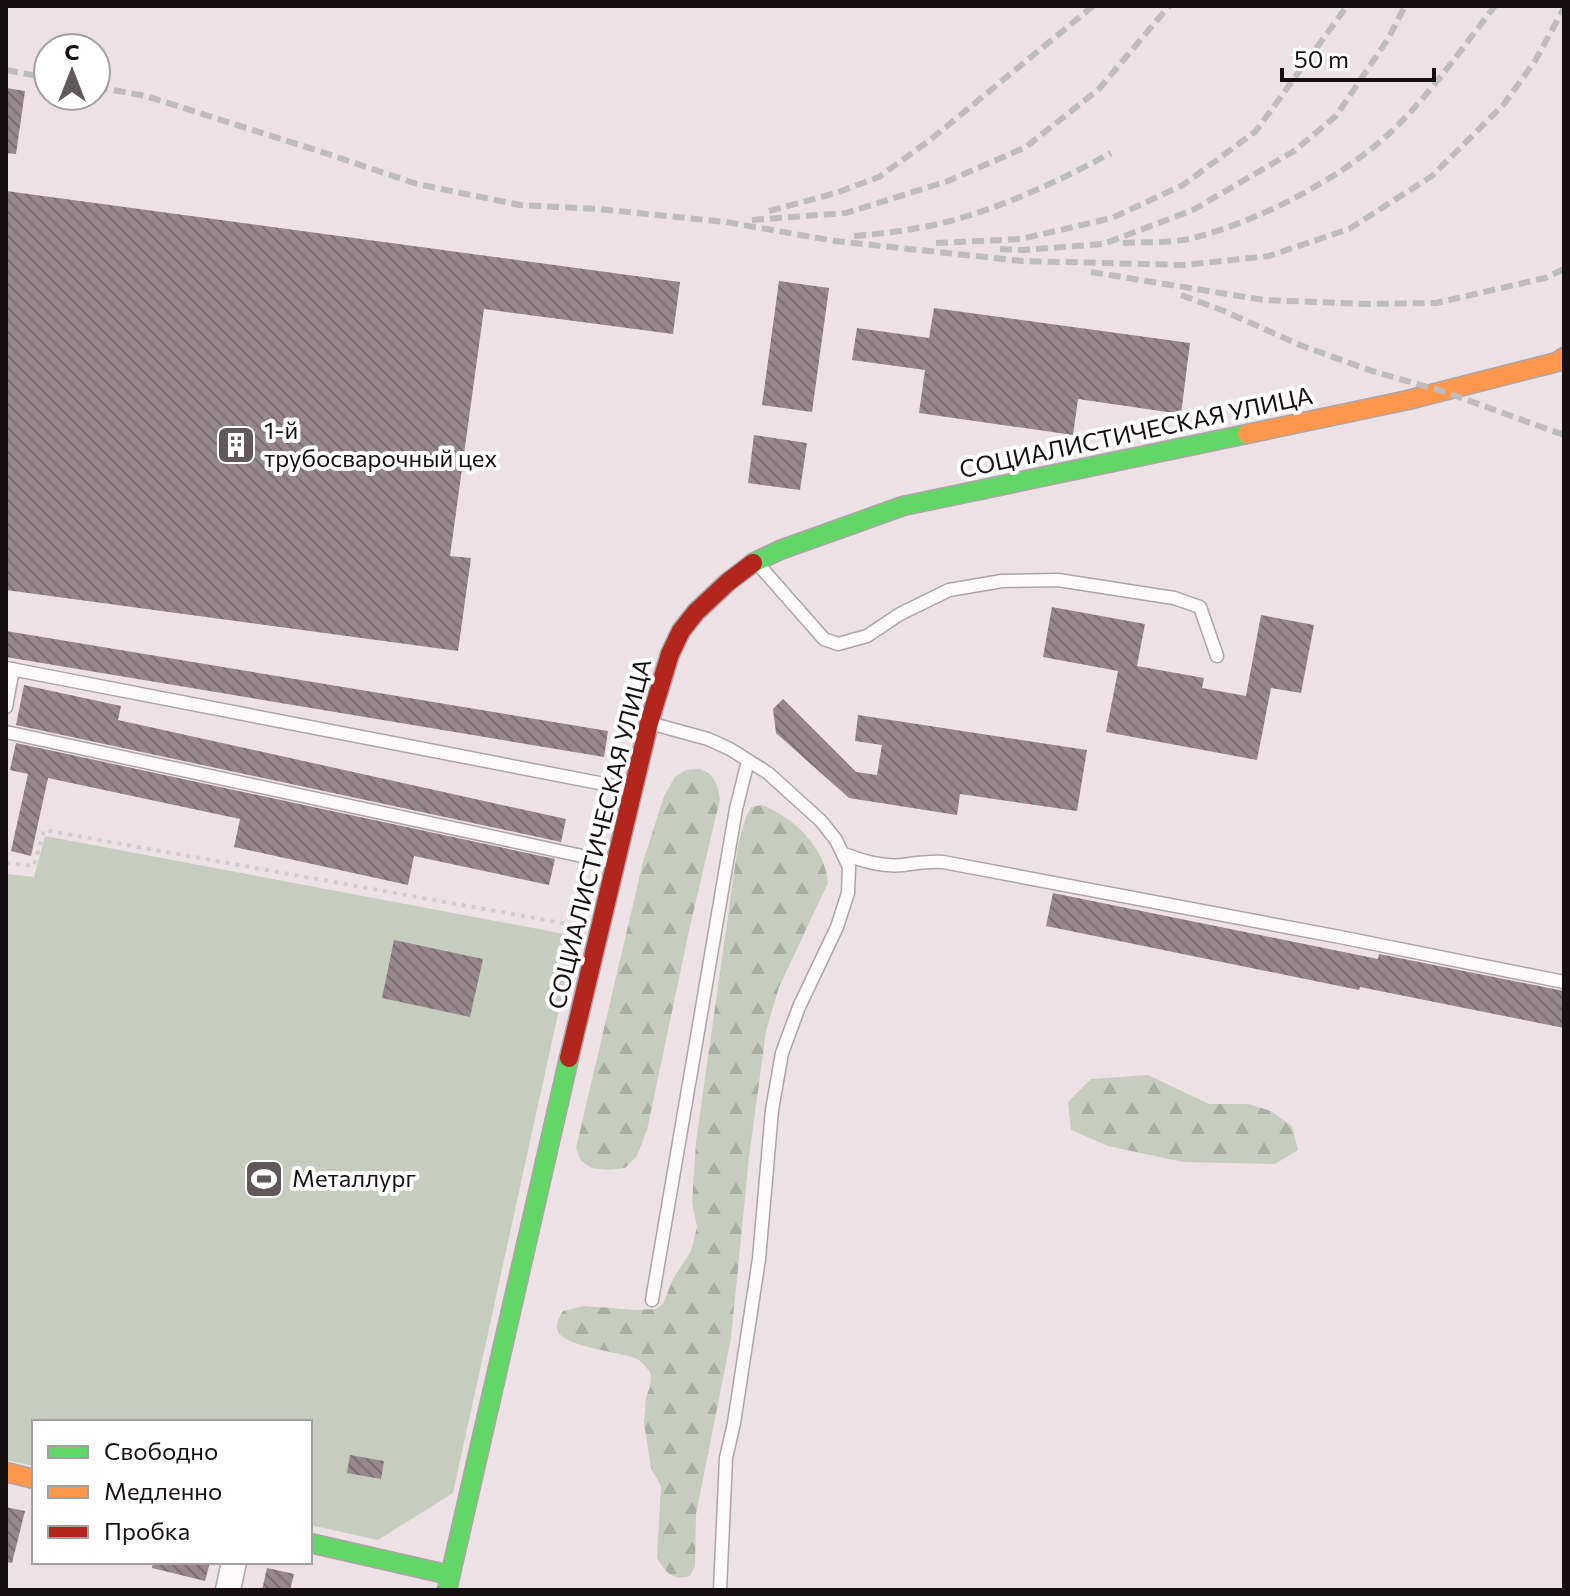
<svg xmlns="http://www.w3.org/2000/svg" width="1570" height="1596" font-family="Commissioner,sans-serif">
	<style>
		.forest { fill: url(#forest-firs) }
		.garden { fill: #c6ccbe }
		.building { fill: url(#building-back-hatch) }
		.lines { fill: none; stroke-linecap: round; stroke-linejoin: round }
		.lane-casing { stroke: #ada4a6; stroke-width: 15 }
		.street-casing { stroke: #ada4a6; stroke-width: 27 }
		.fast-casing { stroke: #ada4a6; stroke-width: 21 }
		.slow-casing { stroke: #ada4a6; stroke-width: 21 }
		.jam-casing { stroke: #ada4a6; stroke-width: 21 }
		.path { stroke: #cfcdcd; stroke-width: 4; stroke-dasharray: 4 6; stroke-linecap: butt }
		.lane { stroke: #fcfafb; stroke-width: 12 }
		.street { stroke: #fcfafb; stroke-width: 24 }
		.fast { stroke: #63d668; stroke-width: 18 }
		.slow { stroke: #ff974d; stroke-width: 18 }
		.jam { stroke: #b3261e; stroke-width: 18 }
		.rail { stroke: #bfbcbd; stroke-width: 6; stroke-dasharray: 12 6; stroke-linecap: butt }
		.labels { text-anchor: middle; stroke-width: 8; stroke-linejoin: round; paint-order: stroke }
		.poi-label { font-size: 24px; fill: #150f11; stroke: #fff; text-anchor: start }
		.street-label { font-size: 24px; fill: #150f11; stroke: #fff }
	</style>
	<defs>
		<pattern id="forest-firs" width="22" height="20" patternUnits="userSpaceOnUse" patternTransform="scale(2)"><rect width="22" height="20" fill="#c6ccbe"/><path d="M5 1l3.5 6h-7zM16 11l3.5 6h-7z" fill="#a9aea2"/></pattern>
		<pattern id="building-back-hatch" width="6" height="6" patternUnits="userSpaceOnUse" patternTransform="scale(2)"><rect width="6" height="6" fill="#96888d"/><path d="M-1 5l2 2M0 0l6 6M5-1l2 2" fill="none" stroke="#796e72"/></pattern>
	</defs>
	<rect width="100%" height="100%" fill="#ece1e4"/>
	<path class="forest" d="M699,769C715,774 717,783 720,799L690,926L647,1130L637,1156L625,1168L608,1170L592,1168L581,1161L576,1148L643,862L664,796L675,777L686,770Z
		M762,805C794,818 825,847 828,883L779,987L766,1031L749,1157L731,1338L696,1514L695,1566L690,1576C673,1581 666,1573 657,1558L661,1486L651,1468L644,1423L646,1397L650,1387L651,1374C648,1369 644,1364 639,1360C623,1351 561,1348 557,1329C556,1323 560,1316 563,1311L584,1306L635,1310L656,1309L663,1304L673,1279L691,1251L697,1227L692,1203L696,1142L738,845L746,817L751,807Z
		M1148,1075L1209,1104H1248L1271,1111L1292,1126L1298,1150L1275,1164L1183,1162L1108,1146L1071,1130L1068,1102L1091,1079Z"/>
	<path class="garden" d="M45,836L575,936L453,1493L378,1540L310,1525V1422H34V1466L6,1460V874L34,877Z"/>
	<path class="building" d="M6,88L25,91L16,154L6,153Z
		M6,191L680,282L673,334L484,309L450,556L471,558L458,651L6,590Z
		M779,281L829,288L812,412L762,405Z
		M934,308L1190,343L1181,414L1078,399L1073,435L919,413L925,370L852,360L857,328L929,338Z
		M754,435L807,443L800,490L748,483Z
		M1052,607L1145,624L1137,666L1204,678L1202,688L1246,696L1261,615L1314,625L1301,693L1271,688L1257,760L1106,732L1118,671L1043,657Z
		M6,631L608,731L604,757L6,657Z
		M24,685L121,706L118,720L566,819L561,842L16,725Z
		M783,699L856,772L877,775L882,745L855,741L858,715L1087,750L1077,811L960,794L957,815L849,798L776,733L773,709Z
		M16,743L555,859L549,885L414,856L408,885L234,847L240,819L48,778L31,856L11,851L28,774L10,770Z
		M1053,893L1378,959L1379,954L1564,991V1028L1360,987L1359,990L1046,926Z
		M394,940L483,959L470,1017L382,998Z
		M350,1455L384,1461L381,1479L347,1473Z
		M6,1507L25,1511L12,1563L6,1562Z
		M153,1562H210L205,1581L152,1568Z
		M267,1568L294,1574L290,1590H262Z"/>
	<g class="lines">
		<g class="lane-casing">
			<path id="lane" d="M758,564L824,639L838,644L867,636L900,614L949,590L1002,581L1058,580L1174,598L1200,607L1217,656
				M6,668L630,789
				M6,707L13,669
				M653,724L708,739L730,749L768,773L821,821L836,840L849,867L848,893L837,927L799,1007L782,1053L772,1110L759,1259L734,1423L726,1458L720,1590
				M6,732L610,862
				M844,854C863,861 882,867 903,865C917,863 929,861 943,862L1340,937L1564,982
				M652,1300L736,809L748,761"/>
		</g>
		<g class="street-casing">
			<path id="street" d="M228,1590L234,1562"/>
		</g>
		<g class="fast-casing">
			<path id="fast" d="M753,563L780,550L903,506L1247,434
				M310,1543L450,1575
				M447,1590L569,1058"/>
		</g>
		<g class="slow-casing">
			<path id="slow" d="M1247,434L1408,400L1557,362L1564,357
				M6,1472L34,1479"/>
		</g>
		<g class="jam-casing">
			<path id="jam" d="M569,1058L649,723L670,654L681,631L696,612L728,582L753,563"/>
		</g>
		<path class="path" d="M6,863L34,866L44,830L573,925"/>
		<use href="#lane" class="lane"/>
		<use href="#street" class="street"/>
		<use href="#fast" class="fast"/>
		<use href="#slow" class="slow"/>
		<use href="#jam" class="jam"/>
		<path class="rail" d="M6,70L48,78
			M96,87L146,96L325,153L417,184L520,205L598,209L726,222L835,241L1022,261L1185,265L1269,256L1349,229L1432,176L1504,104L1535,61L1564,8
			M769,211L836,193L879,177L930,140L1093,6
			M752,220L846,213L948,181L1026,147L1099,89L1169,6
			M854,236C891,233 929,228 964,217C1014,202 1065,178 1111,153
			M936,243L1021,239L1112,218L1183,185L1256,131L1347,6
			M1123,243C1145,242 1177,243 1197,237C1263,219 1344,177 1394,129C1432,92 1462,48 1495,6
			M1000,249L1022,250L1103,244L1193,210L1294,151L1336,116L1388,39L1405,6
			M1091,272L1264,300L1366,304L1436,303L1545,278L1564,269
			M1181,295L1224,311L1300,345L1372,371L1442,391L1564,435"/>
	</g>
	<defs>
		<g id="building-square" transform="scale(2)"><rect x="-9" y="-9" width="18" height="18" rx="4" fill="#60585b" stroke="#fff"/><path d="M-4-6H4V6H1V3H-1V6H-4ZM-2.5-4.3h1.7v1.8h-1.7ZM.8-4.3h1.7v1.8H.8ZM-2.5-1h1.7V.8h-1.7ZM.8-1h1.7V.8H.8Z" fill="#fff"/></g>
		<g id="stadium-square" transform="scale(2)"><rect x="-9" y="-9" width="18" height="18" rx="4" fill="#60585b" stroke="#fff"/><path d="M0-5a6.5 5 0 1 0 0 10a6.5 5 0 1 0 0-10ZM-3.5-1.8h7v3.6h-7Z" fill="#fff"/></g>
	</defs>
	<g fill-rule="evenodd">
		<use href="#building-square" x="236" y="445"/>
		<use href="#stadium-square" x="264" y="1179"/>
	</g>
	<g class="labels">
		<g class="poi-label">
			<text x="264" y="439">1-й<tspan x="264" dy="28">трубосварочный цех</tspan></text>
			<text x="292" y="1187">Металлург</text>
		</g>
		<g class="street-label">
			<text transform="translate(1136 433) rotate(-12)" y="8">СОЦИАЛИСТИЧЕСКАЯ УЛИЦА</text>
			<text transform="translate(600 834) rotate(-76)" y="8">СОЦИАЛИСТИЧЕСКАЯ УЛИЦА</text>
		</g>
	</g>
	<rect width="1570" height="1596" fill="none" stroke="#150f11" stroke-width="16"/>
	<rect x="32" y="1420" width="280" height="144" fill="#ffffff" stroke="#a19fa0" stroke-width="2"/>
	<rect x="48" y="1446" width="40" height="12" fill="#63d668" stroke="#a19fa0" stroke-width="2"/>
	<text x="104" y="1460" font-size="24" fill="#150f11">Свободно</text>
	<rect x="48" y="1486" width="40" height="12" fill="#ff974d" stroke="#a19fa0" stroke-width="2"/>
	<text x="104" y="1500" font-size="24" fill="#150f11">Медленно</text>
	<rect x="48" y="1526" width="40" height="12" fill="#b3261e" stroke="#a19fa0" stroke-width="2"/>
	<text x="104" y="1540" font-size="24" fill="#150f11">Пробка</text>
	<g transform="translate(72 72)"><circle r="38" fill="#ffffff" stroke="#a19fa0" stroke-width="2"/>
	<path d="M0-6L14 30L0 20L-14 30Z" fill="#60585b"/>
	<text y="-12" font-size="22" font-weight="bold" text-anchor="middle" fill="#150f11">С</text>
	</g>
	<path d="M1282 68v12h152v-12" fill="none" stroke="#150f11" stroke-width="4"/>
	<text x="1294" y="68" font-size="24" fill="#150f11" stroke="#ffffff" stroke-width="6" paint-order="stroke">50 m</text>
</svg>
